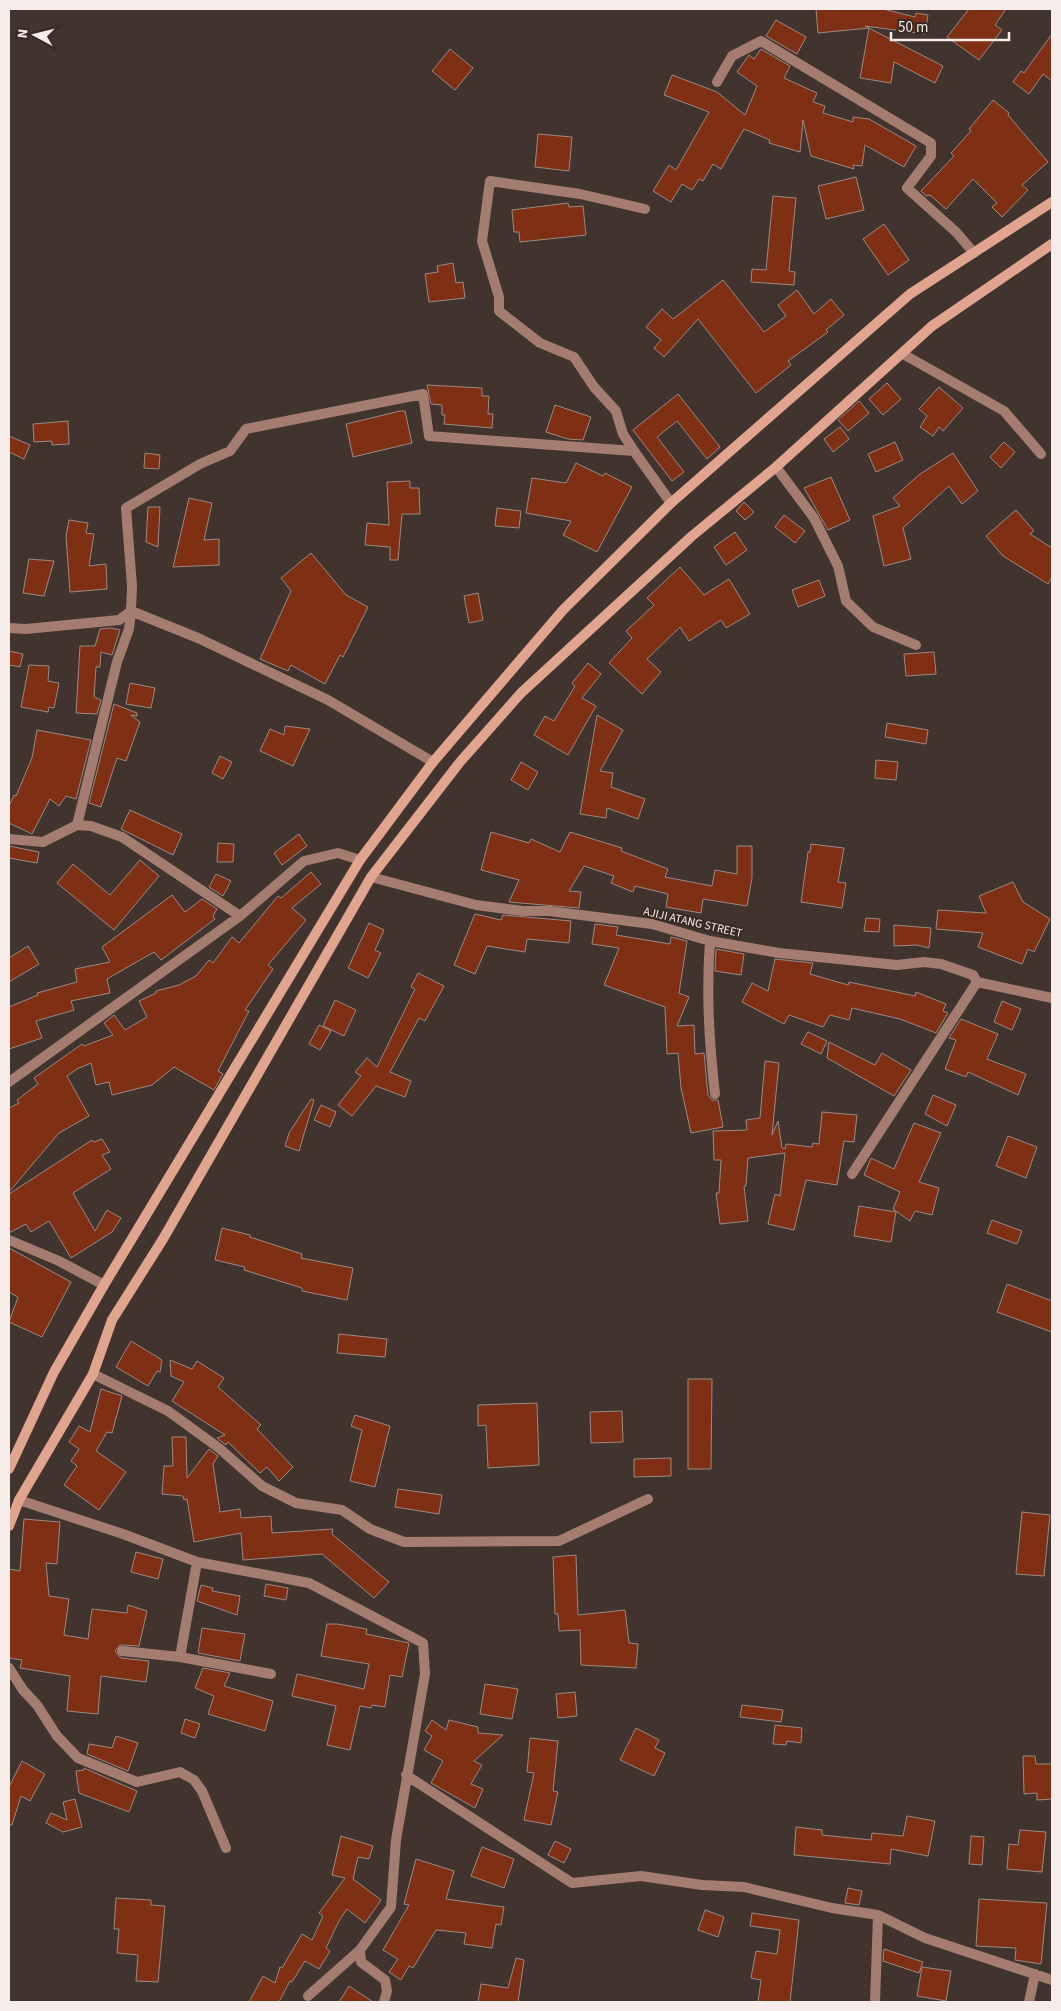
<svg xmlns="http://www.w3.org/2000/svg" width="1061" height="2011" font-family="'Source Sans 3',sans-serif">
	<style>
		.building { fill: #7f3014; stroke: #9c8a84 }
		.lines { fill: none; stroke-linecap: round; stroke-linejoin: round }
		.minor { stroke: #a47d70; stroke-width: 10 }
		.secondary { stroke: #e1a48f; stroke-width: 10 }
		.labels { text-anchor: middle; stroke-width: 4; stroke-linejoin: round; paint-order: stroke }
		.street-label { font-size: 12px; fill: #f6ece9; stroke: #372924 }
	</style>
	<rect width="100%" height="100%" fill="#41332e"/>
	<path class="building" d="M816,9H883L915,17L916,13L928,15L925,34L865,26L943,66L935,83L894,62L891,83L860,78L869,28L818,33Z
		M969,9H1006L995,25L1002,30L979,60L947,37Z
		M776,20L806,37L797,54L766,36Z
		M1052,34V81L1043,74L1029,94L1013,82L1021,71L1024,73Z
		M450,49L473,68L455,90L432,71Z
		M761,49L790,66L784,78L817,93L813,102L825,106L823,113L853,122V117L869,119L916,146L904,167L865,145L862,166L853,165L854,169L811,156L803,120L800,152L769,143L770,140L744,129L721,169L713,164L703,181L699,179L692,190L682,184L671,202L653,191L669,165L676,170L709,112L664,95L672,75L717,92L745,115L757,86L737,72L749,55L754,59Z
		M993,100L1009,113L1008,115L1048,162L1022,185L1028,190L1002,217L992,207L997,203L973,179L946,209L930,195L926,196L921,191L954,156L951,153L971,131L969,129Z
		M538,134L572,137L569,171L535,167Z
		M856,177L864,210L826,219L818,186Z
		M773,196L796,198L789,271L795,272L794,285L751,282L752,269L766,270Z
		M568,203L569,207L583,206L586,235L520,242L519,232H514L512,210Z
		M884,224L909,260L888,275L863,239Z
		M453,263L456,283L463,282L465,298L429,302L425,274L438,272L437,266Z
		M723,280L764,332L786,316L778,305L797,290L814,314L831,299L844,315L826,330L828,332L788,361L791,365L756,393L698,319L664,357L654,348L661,340L646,327L662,309L673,319Z
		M887,383L901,399L883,415L869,399Z
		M427,385L482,388V396H489L488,414H493L492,428L444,424L445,415H442V405L431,404Z
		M939,387L963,408L943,431L939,427L933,436L920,427L927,416L919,409Z
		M678,394L720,447L707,459L677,421L657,437L684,472L672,481L633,430Z
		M859,401L869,413L848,431L838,420Z
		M555,405L591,417L583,440L568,439L546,432Z
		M400,411H405L412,443L353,457L346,424Z
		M68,421L69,444L52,445V441L34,442L33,424Z
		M840,427L849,439L833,452L824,439Z
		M9,436L30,445L24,459L9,452Z
		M895,442L903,460L876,472L868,454Z
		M1004,442L1015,452L1001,468L990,457Z
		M145,453L160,455L159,469L144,468Z
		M953,453L978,491L962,504L949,486L903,528L911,559L884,566L873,516L900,506L893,498L920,474Z
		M576,463L603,476L605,473L632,487L597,552L563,535L571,521L526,513L532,478L566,483Z
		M831,477L850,520L828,530L804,488Z
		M410,481V488H419L420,514H402L398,560H390V547L365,545L367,523L389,525L387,482Z
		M189,498L212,503L204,540L219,539V565L173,567Z
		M744,502L754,512L745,520L736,511Z
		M148,507H160L158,547L146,542Z
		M497,508L521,511L519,528L495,526Z
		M1016,510L1034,531L1030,534L1052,548V577L1048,584L1003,556L986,536Z
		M784,515L805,531L795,543L775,527Z
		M69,520L88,523L86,533L94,534L89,566L106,564L107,589L70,592L66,536Z
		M735,532L747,550L726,565L714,547Z
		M311,553L346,595L368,607L343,657L340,655L325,684L291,665L288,671L260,659L291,591L281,578Z
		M29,559L54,561L44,596L23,593Z
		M680,567L704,595L729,579L750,614L726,628L721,620L689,641L680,627L647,659L661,672L642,694L609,663L632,638L626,631L654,605L647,598Z
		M819,580L825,596L798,607L792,590Z
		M478,593L483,620L469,623L464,596Z
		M111,628L120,630L112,655L101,652L100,667H96L94,697L101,700L97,714L76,713L80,646H95L100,629Z
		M9,651L23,654L20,667L9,665Z
		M934,652L936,674L906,676L904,654Z
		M588,663L601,674L582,698L596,706L568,755L534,735L545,716L554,721L575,686L572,683Z
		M29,665L49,666L48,681L59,683L54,708L49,707L48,712L21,707Z
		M130,683L155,688L151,708L126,704Z
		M114,704L137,713V716L131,715L140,722L126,761L117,758L101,807L89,803Z
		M597,715L623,730L600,771L613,773L611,787L645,799L638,819L607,808L606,818L580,814Z
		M887,723L928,730L926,744L885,737Z
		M285,726L310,729L293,766L260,751L270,729L284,735Z
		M37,730L91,740L76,799L66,796L59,806L50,799L32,834L9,823V806L14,795L16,796L32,758Z
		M220,756L232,762L223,779L212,773Z
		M876,760L898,762L896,780L875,778Z
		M521,762L538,772L528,790L511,780Z
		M130,810L182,834L173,855L121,829Z
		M491,832L529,843L531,839L560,852L570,832L622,848L621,851L668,869L665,877L712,886L715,870L737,874V846H752V878L747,906L703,899L701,913L666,907L668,894L635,886L633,892L611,883L614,876L584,866L569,891L581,892L579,908L509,902L519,880L481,870Z
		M299,834L307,846L282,865L274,853Z
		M218,843L234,844L233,862H217Z
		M811,844L844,848L838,882L846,883L842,908L801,902L808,852H810Z
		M9,846L39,852L37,863L9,858Z
		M140,860L159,876L114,930L57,883L73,864L110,895Z
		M311,872L321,884L292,908L306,920L268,965L273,969L245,1010L249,1011L218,1071L223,1074L214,1090L174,1067L152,1085L112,1095L109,1082L96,1085L91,1063L77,1069L67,1076L89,1116L59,1133L9,1192V1108L19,1103L17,1100L38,1084L34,1078L82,1044L84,1046L113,1035L104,1023L114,1015L125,1030L147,1017L139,1001L156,993V991L179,985L196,976L209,960L213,963L232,937L239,943L278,896L281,898Z
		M216,874L231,881L223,896L209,887Z
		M1013,882L1023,902L1050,919L1034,952L1028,949L1022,964L978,947L983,933L936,929L938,910L986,913L979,896Z
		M172,895L185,912L202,899L217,909L213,916L215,919L161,960L154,952L107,979L110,993L71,1001L74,1010L36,1021L42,1038L9,1049V1007L38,995L37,993L77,982L75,969L110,962L102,947Z
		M475,914L501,920L503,915L571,921L569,943L527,939L525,952L487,946L475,974L454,965Z
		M866,918L880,919L879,932L864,931Z
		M369,923L384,930L375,950L381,953L368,978L348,968Z
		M595,924L618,927L616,935L670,944L671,937L687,941L679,993L689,997L677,1026L694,1025L695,1054L704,1053L708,1095L712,1100H718L723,1127L691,1133L681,1088L678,1053L667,1054L665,1007L604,985L619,948L592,944Z
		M894,925L931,928L929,948L917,945L894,946Z
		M28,946L39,964L9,982V958Z
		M716,949L744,954L741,975L715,971Z
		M775,959L813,963L810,974L848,985L849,982L915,996L916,992L946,1004L943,1011L948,1013L936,1033L900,1019L852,1008L849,1020L830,1015L823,1027L789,1015L784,1024L742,1002L752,983L768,991Z
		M418,973L444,986L425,1021L419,1018L390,1072L411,1081L405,1097L376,1086L352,1116L338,1105L361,1076L355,1072L367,1058L377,1067L415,989L411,987Z
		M335,1000L356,1010L344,1036L323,1026Z
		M1002,1001L1021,1009L1012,1030L994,1022Z
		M961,1019L998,1034L987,1059L1026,1074L1018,1095L968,1072L966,1077L945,1069L956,1040L949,1038Z
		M319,1025L331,1031L320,1050L309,1044Z
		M808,1032L827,1041L821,1054L801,1044Z
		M829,1042L875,1065L882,1053L911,1070L894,1096L827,1058Z
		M765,1061L779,1063L772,1135L778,1121L782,1148L785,1149L786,1144L812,1147L813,1143L819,1144L822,1112L857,1115L854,1142L844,1141L837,1185L806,1180L794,1230L768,1224L775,1194L780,1196L785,1153L748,1158L746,1186H744L748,1221L720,1224L716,1193H719L721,1160H714L713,1131L747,1130L746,1120L760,1118Z
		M933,1095L956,1105L947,1126L925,1114Z
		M311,1099L314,1100L299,1151L285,1146L289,1133Z
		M321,1105L336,1112L330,1127L314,1120Z
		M914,1123L941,1133L919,1182L939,1188L932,1215L915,1211L910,1221L893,1209L900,1192L864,1175L871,1158L894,1169Z
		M1008,1136L1037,1147L1026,1178L996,1166Z
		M102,1139L110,1152L102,1155L111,1169L73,1193L95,1231L107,1210L121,1218L112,1232L71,1258L49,1221L31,1232L26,1224L9,1233V1194L92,1140L94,1142Z
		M859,1206L896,1212L891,1242L854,1236Z
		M992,1220L1022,1231L1017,1244L987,1233Z
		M222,1228L250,1235V1237L302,1254L301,1258L353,1268L347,1300L302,1291V1288L244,1270L245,1267L215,1260Z
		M9,1248L71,1282L42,1337L9,1322L18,1297L9,1292Z
		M1007,1284L1052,1301V1332L997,1312Z
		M339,1334L387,1339L385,1357L337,1353Z
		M131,1341L162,1360L160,1372L157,1371L148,1386L116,1367Z
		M170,1360L192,1369L197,1361L224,1378L218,1387L261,1425L257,1429L293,1467L279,1481L267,1467L260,1473L228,1442L226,1445L217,1438L225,1435L172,1401L184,1382L171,1376Z
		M688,1379H712L711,1469H688Z
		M101,1389L122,1396L112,1433L107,1432L96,1451L126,1472L99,1510L64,1485L77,1466L71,1461L79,1449L69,1442L79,1426L90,1432Z
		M537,1403L539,1465L488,1468L486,1425L478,1426V1405Z
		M622,1411L623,1442L591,1443L590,1412Z
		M355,1415L390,1426L375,1487L350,1481L362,1430L351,1426Z
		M172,1437H186L187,1478L209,1449L218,1456L213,1464L220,1512L240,1509L241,1518L271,1516L272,1533L333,1529L332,1534L389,1582L374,1598L322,1554L243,1560L241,1533L194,1542L187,1499L184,1500L183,1496L162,1494L164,1466H173Z
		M671,1458V1476L634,1477V1459Z
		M398,1489L442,1495L439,1514L395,1507Z
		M1022,1512L1050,1515L1044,1576L1016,1574Z
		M24,1519L60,1522L57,1564L46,1563L49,1596L69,1599L64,1635L88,1639L92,1609L127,1613L128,1605L147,1611L139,1646L120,1645L115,1651L121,1658L149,1661L146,1682L101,1676L98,1714L67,1711L70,1676L20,1668L22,1660L9,1658V1569L20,1571Z
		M136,1552L163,1559L158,1579L131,1572Z
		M576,1555L578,1615L625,1610L629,1643L638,1644L636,1668L581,1665L580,1630L559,1631L558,1614H555L553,1557Z
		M266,1584L288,1588L286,1600L264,1596Z
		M201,1585L213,1588L212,1591L240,1596L237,1615L197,1601Z
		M327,1624H337L367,1629L366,1634L409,1643L402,1677L390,1675L385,1707L372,1705L371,1708L360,1706L350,1750L327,1745L336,1706L292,1696L297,1674L364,1689L369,1664L321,1656Z
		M202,1628L245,1634L240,1661L198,1653Z
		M203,1668L230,1673L224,1686L273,1701L265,1731L208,1714L214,1696L195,1688Z
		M485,1684L518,1689L512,1719L480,1714Z
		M575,1692L577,1716L558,1718L556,1694Z
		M742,1705L783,1710L781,1722L740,1717Z
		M185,1719L200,1724L195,1738L181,1733Z
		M432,1720L446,1730L449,1720L478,1727V1733L503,1735L474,1761L482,1765L471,1784L483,1789L475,1808L431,1783L443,1761L424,1750L432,1736L425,1731Z
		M775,1725L802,1728L801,1743L787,1741L786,1745L773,1744Z
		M636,1728L659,1740L655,1748L665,1753L654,1776L620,1760Z
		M116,1736L138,1743L128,1771L87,1754L89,1744L112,1748Z
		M530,1738L558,1741L553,1791L558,1792L551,1825L524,1820L534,1773L527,1772Z
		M1023,1756H1035L1036,1764H1052V1799L1037,1800V1793L1024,1794Z
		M22,1761L45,1774L30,1801L21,1796L12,1825H9V1787Z
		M84,1768L137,1791L129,1812L79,1793L76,1771L84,1770Z
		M75,1799L82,1827L63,1832L46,1823L51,1813L67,1820L63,1802Z
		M907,1816L935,1821L928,1856L891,1849L890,1864L794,1855L796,1827L822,1830V1835L871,1840L872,1833L903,1836Z
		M1020,1830L1046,1832L1042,1872L1007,1869L1009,1844L1018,1845Z
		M341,1836L373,1846L369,1859L358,1857L353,1879L381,1900L365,1923L347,1909L339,1921L326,1948L330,1951L319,1969L305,1961L292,1982L290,1981L279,2002H249L263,1976L275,1983L280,1967L282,1968L302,1934L312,1940L323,1916L319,1913L345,1878L332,1875Z
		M971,1836L984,1837L982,1865L969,1864Z
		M555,1841L571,1849L564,1863L548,1855Z
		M482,1847L514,1859L504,1888L471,1876Z
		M416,1859L454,1871L446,1899L504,1907L501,1925L496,1924L492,1948L464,1944L466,1933L436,1930L413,1968L409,1966L401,1980L389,1972L398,1959L383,1950L409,1905L404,1904Z
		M848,1888L862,1891L859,1905L845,1903Z
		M116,1898L151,1900V1905L165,1906L158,1982L136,1981L138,1955L117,1953L119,1929H114Z
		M979,1899L1047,1903L1041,1964L1015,1960L1016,1948L976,1946Z
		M705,1910L724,1917L718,1937L698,1930Z
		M752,1913L799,1920L790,2002H758L761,1980L751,1978L756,1951L777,1954L780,1930L750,1926Z
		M884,1949L923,1962L919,1973L883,1961Z
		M516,1958L524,1960L518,2002H478L481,1984L508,1988Z
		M922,1967L951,1971L946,2001L917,1996Z
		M349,1986L373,2002H339Z"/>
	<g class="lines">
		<path class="minor" d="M717,82L732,56L761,41L931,143V156L907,188L956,232L974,253
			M903,354L1004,411L1041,454
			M634,451L623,434L616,411L594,387L574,357L540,343L499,311V297L482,241L490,181L580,194L645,209
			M776,467L814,518L838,566L846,601L873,627L916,645
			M9,628L26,629L119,620L131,611L132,586L126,508L200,464L230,451L246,429L423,394L429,436L634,451L671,503
			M77,825L117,662L129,629L131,611L198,638L328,700L433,762
			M9,839L43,842L77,825L91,826L122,837L240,916
			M371,877L476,905L523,911H549L652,924L710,941L779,953L897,965L924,962L941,964L973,975L977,982L1052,998
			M710,941C706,993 709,1043 715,1094
			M9,1082L240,916L304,861L338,853L360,860
			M852,1174L977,982
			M9,1240L59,1261L104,1285
			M93,1374L168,1411L219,1448L262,1486L296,1503L342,1510L370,1529L404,1542L559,1541L648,1499
			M19,1500L123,1534L197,1562L309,1583L423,1643L425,1674L396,1840L391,1907L360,1950L361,1962L385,1980L387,1991L384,2002
			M122,1651L180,1657L271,1674
			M180,1657L197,1562
			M9,1668L23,1690L37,1705L57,1736L78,1758L137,1782L180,1772L194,1780L202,1791L226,1848
			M406,1775L572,1883L641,1876L702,1885L744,1887L832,1908L878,1915L925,1938L1052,1980
			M308,1996L360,1950
			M875,2002L878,1915
			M1029,2002L1035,1974"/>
		<path class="secondary" d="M9,1469L54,1372L104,1285L360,860L433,762L563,610L671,503L910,294L1052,202
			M9,1526L19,1500L93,1374L112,1320L163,1239L371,877L460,762L521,693L692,536L776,467L932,326L1052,244"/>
	</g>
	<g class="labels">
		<g class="street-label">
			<text transform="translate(693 922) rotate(13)" y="4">AJIJI ATANG STREET</text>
		</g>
	</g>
	<rect width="1061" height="2011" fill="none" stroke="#f6ece9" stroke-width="20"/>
	<g transform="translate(35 35) rotate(277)" stroke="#372924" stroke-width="4" paint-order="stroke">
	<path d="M0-4L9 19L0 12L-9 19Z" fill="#f6ece9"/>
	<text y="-8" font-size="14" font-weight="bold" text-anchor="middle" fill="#f6ece9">N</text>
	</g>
	<path d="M891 32v8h118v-8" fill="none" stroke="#f6ece9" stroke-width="2.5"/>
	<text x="898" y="32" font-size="15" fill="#f6ece9" stroke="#372924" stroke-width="4" paint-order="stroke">50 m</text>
</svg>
